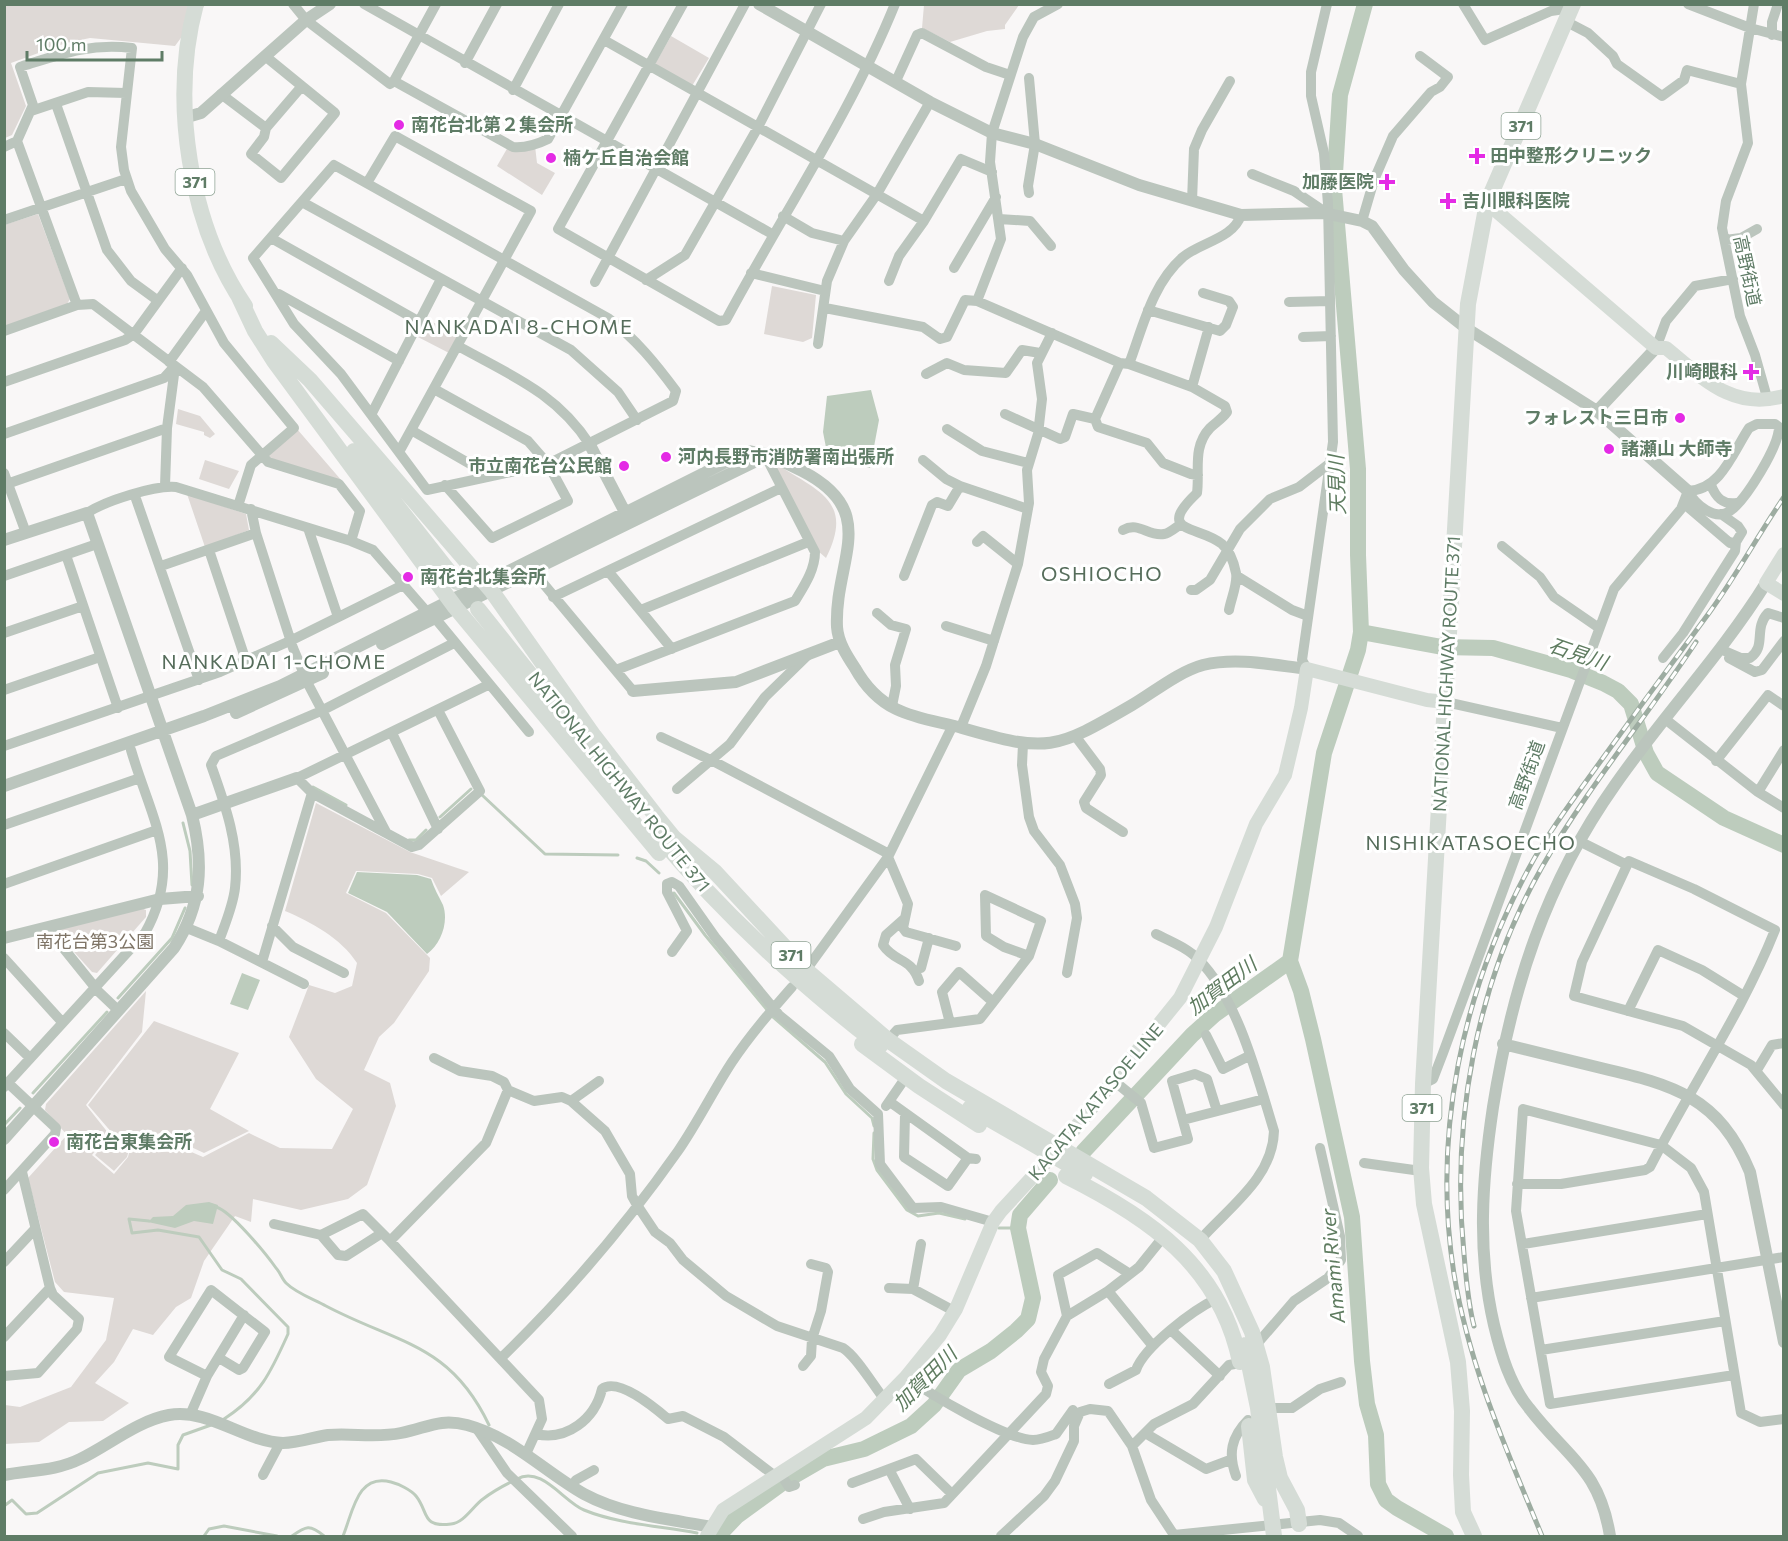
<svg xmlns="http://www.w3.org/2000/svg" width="1788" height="1541" font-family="Commissioner,'Noto Sans JP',sans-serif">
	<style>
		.green { fill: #ded9d6 }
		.water { fill: #bdccbd }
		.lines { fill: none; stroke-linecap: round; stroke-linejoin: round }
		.stream { stroke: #bdccbd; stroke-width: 3 }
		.river { stroke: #bdccbd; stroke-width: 16 }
		.minor { stroke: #bbc5bd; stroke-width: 10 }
		.tertiary { stroke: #bbc5bd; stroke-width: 12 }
		.secondary { stroke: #d5dcd6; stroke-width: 14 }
		.trunk { stroke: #d5dcd6; stroke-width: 16 }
		.rail-casing { stroke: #9daca1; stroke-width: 5 }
		.rail { stroke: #fff; stroke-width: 3; stroke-dasharray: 9; stroke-linecap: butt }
		.poi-dot { fill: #e42be5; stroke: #fff; stroke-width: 2 }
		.labels { text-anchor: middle; stroke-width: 6; stroke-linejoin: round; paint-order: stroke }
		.shield { fill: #fff; stroke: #8fa394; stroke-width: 1.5 }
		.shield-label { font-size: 16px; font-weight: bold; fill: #5f7c66 }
		.poi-label { font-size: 18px; font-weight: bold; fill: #5f7c66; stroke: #fff; text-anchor: start }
		.street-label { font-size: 18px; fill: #5f7c66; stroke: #fff }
		.park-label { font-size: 18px; fill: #7f7567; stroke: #fff }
		.neighbourhood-label { font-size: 20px; letter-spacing: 1.5px; fill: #566d5b; stroke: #fff }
		.water-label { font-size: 20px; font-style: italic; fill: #5f7c60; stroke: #fff }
	</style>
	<rect width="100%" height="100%" fill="#f9f7f7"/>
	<path class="green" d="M4,5H205L175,46L90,38L66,43L11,63L26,106L12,135L5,138Z
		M924,5H1019L1005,25V29L987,31L950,42L922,28Z
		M671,36L709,58L692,86L655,64Z
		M535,146L537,163L555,173L542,195L497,166L508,147Z
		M38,214L70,299L67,304L5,326L4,225Z
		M772,286L816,295L812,338L803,342L764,334Z
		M426,319L459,335L449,353L416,336Z
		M178,409L200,416L215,434L210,438L204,435V432L176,424Z
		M297,429L342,481L271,459L268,454Z
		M205,460L239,471L229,489L199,479Z
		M778,465C820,492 854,502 826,558L818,551L775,467Z
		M187,494L246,514L249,530L205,547Z
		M316,803L410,852L469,872L441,896L432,878L418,874L356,871L346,893L386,913L430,958L429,971L394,1023L379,1037L364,1070L390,1083L396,1106L367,1185L348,1199L301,1210L253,1199L251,1222L235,1216L204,1261L191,1298L176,1307L153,1335L133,1329L114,1362L95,1383L129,1403L103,1421L69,1422L39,1442L5,1444V1405L20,1407L71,1387L106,1340L114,1298L64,1292L55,1282L28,1178L67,1135L45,1110L46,1104L146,991L142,1032L86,1105L109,1134L92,1155L114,1174L128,1157L132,1141L159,1138L203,1157L249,1133L280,1148L332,1149L353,1109L316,1079L289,1037L309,985L335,993L352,986L357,963C341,938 311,922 285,911Z
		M141,908L146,910V917L97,973L92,972L58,934V929Z
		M154,1021L239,1053L210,1109L249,1131L204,1153L161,1133L132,1139L127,1157L114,1171L95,1155L113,1134L88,1105Z"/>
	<path class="water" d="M871,390L879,420L870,468L828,458L823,432L827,396Z
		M357,872L417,875L431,879C434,888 439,897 443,905C449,922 441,944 427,954L387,912L348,893Z
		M242,973L260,980L248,1010L230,1004Z
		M209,1202L218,1205L213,1224L194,1221L175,1228L148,1222L153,1217L173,1216L186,1205Z"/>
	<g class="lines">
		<path class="stream" d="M313,787L346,805
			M482,795L545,854L618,855
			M440,817L471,789
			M183,823L190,851L192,885
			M409,840H416L426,830
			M637,858L646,861L659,873
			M674,893L705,935L768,1011
			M118,998L172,938L185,908
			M772,1016L825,1062L846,1094L872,1118L874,1126
			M33,1093L107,1012
			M4,1125L20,1108
			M874,1133L873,1159L877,1170L907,1210L918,1216L939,1213L965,1219
			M216,1207C231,1211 266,1254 276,1268C280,1272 282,1279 286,1283C296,1293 313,1299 326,1306C398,1344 450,1343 489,1425
			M149,1221L129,1219L132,1233L158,1230L199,1237L222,1270L241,1279L288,1327V1334C271,1372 260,1396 224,1419
			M999,1228H1018
			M517,1479C541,1465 564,1502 584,1510C618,1524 660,1526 697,1533
			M4,1506L12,1500L26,1514L37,1513L98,1473L148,1463L178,1469V1445L183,1435L211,1425
			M204,1536L209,1529L224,1526L277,1536
			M292,1536C306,1526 310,1524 324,1536
			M343,1536C353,1512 357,1473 391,1482C399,1484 411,1490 416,1496C429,1512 421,1528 451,1524C464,1523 473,1506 483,1499C492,1492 501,1487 511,1482"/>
		<path class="river" d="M1365,4L1340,95L1334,189L1358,469V555L1361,632L1358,650L1324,753L1290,961L1301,991L1313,1039L1352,1217L1362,1361L1367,1404L1376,1435L1378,1484L1386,1500L1397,1508L1446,1536
			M1361,632L1442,647L1493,648L1571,670L1603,683L1618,691L1631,704L1646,753L1657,773L1724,818L1784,845
			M1083,1152L1192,1035L1214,1015L1290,961
			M718,1536L737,1516L785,1481L823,1459L864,1449L911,1426L934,1405L959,1370L991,1351L1016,1331L1028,1319L1033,1298L1018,1228L1020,1215L1050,1180"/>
		<path class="minor" d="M293,4L306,20L390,84L394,81L436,4
			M364,4L772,234
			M683,4L558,229L719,321L726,320C782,215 850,115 895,4
			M1463,4L1485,40L1551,11L1571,8
			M1688,4L1750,28L1784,37
			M1754,4L1741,84L1748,143L1726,201L1722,228L1740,316L1755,355L1768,401
			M1565,21L1588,33L1613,56L1617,64L1662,96L1684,80L1687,70L1741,84
			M1772,35V22L1778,4
			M604,40L924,221
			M465,63L497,4
			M1029,78L1035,144L1028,186L1029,193
			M394,81L513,147C526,148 536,145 548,139L623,4
			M896,81L917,35L922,33L986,67L1010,75
			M513,90L559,4
			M221,94L266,128L264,137L251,154L281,178L335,113L265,56
			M56,104L107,250L131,281L157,300
			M31,111L88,92L126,93
			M266,128L302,86
			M17,141L77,305
			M4,147L17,141L33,105L20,67C61,54 89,43 132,48L121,147L124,170L131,191L165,249L187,275L224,343L294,428L251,465L238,506
			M334,165L608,318C636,339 656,364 676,391L673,401L548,464L427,490L341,374L294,324L253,258Z
			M1252,174L1294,191L1328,214
			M367,183L395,136L531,211L399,452
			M1192,201L1194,149L1202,130L1230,81
			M302,202L571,350L618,392L637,420
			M783,216L812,233L844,241
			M999,219L1030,221L1051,246
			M4,220L126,179
			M1362,221L1374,180L1393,136L1431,92L1440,87L1448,77L1420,56
			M271,238L420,322
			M1725,240L1741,238L1757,229
			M954,268L996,197
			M751,273L825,291
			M646,280L685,255L757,129L821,4
			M889,281L899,256L924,221L961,159L992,172
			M595,282L745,4
			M279,294L399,361
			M977,301L1001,239L990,162L992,133L1023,37L1034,17L1058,4
			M1289,302L1330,301
			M825,308L923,327L940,339L947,337L965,300L977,301L1120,363L1129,364L1192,387L1225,406L1227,412C1222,419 1216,422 1210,428C1192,447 1200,471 1197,493C1154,534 1199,525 1222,544C1230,551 1234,563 1236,573C1238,583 1231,599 1229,610
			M1148,310L1220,331L1226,325L1233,307L1229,301L1203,293
			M4,331L77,305L93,304L203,387L268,462L339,484L360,511L351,541
			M1303,337L1331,336
			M818,344L827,281L844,241L877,194L930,102
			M458,346C510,375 557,393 590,445
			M1656,348L1666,321L1695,286L1733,279
			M169,362L206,311
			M1129,364C1143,327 1152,284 1183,257C1201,242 1233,239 1241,215
			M926,374L947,363L964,370L1006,373L1022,350L1040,353
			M4,382L125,340L134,334L182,268
			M1192,387L1209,327
			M434,389L528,441L548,464L568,501L492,538L445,485
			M372,413L441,279
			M1005,414L1060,439L1065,437L1073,414L1095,419L1098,427L1147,443L1163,463L1191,474L1198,475
			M1095,419L1120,363
			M1757,424H1775L1779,427C1779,446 1746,500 1730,511C1715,522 1695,504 1688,491C1721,490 1733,452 1749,428Z
			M947,429L982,451L1028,463
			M411,430L491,476
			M4,434L164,378L175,366
			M923,460L946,479L960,486L1028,509
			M4,473L26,533
			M4,485L167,428
			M1711,485C1716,498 1723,505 1737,503
			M165,486L167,428L175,367
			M1688,495L1689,508L1730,543L1736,542L1742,532L1738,526L1721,514
			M135,496L199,680
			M251,509L256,533L293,648L304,674
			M87,513C105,501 155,485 176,487L351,541L373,550L427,612
			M308,528L338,617
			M1123,530C1139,521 1148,537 1164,534C1170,533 1176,527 1181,524
			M977,542L983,536L1018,564
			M1502,546L1540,577L1554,597L1599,628
			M209,550L246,661
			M66,555L118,708
			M161,566L256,533
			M532,570L633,691
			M608,571L672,649
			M4,576L97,544
			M904,576L932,505L937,502L948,506L960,486
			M1237,576L1292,610L1308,616
			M1191,590H1196L1210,580L1240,529L1270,499L1299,487L1329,464
			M553,597L781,488
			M641,610L808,542
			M877,613L891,625L906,629L895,665L896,686L892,706
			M435,618L529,732
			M946,626L994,641
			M4,633L83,606
			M1720,649L1741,658H1750C1767,646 1753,629 1768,613L1784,618
			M1663,658L1683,633L1735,551L1736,542
			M1729,658L1755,672L1762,670L1784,641
			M1307,669L1302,660L1333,442L1328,204L1324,153L1311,96V72L1327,4
			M616,670L795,601C804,586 815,570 815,552L764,453
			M307,682L386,832
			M4,690L100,657
			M1446,702L1562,728
			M438,710L480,791L419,845L412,847L312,793L297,778L488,685
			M1665,719L1758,792L1784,808
			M961,727L986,666L1018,564L1029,503L1027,470L1038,434L1042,399L1037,363L1052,333
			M392,733L438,829
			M661,737L713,761L889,854
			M1076,737L1100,769L1101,775L1084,802L1086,808L1123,832
			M1023,744L1022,765L1029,817L1034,831L1060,865L1075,904L1077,918L1067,973
			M4,746L220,672L292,640L403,585
			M1716,761L1768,695L1784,706
			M677,789L730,744L765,697L808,655
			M1758,792L1784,750
			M4,825L140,778
			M1579,841L1627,865
			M888,857L908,904L903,928L906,932L956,946
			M4,884L157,830
			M904,919L886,935L883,945C895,963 911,957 919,981
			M272,926L293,947L344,973
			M187,928L219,941L304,984
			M48,929L98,991L118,1010
			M1156,934C1170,941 1188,948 1199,960C1238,999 1258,1079 1274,1131C1273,1178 1228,1208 1200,1240
			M219,941C225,924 233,906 235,888C240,845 225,804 211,765L216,756L321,711L454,643
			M672,952L687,931L667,892V884L672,882L679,886L715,937L779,1015L829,1056L850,1089L878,1114L880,1164L913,1208L941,1207L993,1222
			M4,958L62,1022
			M262,962L312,793
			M921,968L929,938
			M806,970L888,857L953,725
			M1628,1011L1658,950L1702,970L1744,996
			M950,1023L942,992L959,972L993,1002
			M4,1033L30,1058
			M1206,1035L1223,1069L1249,1056
			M888,1040L897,1030L980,1019L1029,956L1041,921L985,895L986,936L1004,947L1029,956
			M434,1058L460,1071L492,1076L504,1082L508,1090L534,1101L562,1097L571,1101L605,1131L630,1174L632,1196L637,1205L655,1232L670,1243L683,1260L726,1296L777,1326L843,1348C857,1357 873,1385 885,1400
			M1757,1070L1772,1045L1784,1043
			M1114,1081L1141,1103L1154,1148L1188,1139L1172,1081L1195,1074L1207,1079L1217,1111
			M1423,1084L1433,1079L1443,1053L1614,589L1681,509L1688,491
			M4,1087L145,933C184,863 151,819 131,750
			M508,1090L486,1143L390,1241L539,1400L542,1419L526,1454
			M571,1101L599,1081
			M890,1102L968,1158L976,1159
			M886,1106L906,1077
			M905,1114L904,1157L948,1186L968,1158
			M1183,1120L1264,1099
			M1364,1163L1421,1171
			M1517,1184H1561L1645,1170L1650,1167C1690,1088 1742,1013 1775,930L1694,889L1629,861L1582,962L1574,996L1683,1026L1751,1065L1784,1105
			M4,1190L55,1134L56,1128L8,1083
			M274,1224L321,1235L363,1214L390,1241
			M321,1235L338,1255L346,1256L382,1233
			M1523,1244L1707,1214
			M4,1262L35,1229
			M889,1288L913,1289L954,1311
			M913,1289L921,1244
			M1108,1291L1152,1345
			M1531,1298L1784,1257
			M1067,1316L1058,1275L1097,1253L1130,1274
			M1172,1331L1220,1376
			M4,1337L50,1288
			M1256,1345L1294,1301L1328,1278L1341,1260L1340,1236L1320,1148
			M1541,1350L1725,1321
			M501,1358C566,1295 626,1225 678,1151C698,1122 713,1091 732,1062C750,1035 771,1011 792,987
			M803,1366L811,1356L812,1339L821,1311L828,1272L826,1268L811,1264
			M1734,1375L1550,1404L1516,1211L1523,1109L1661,1145L1691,1168L1704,1192L1741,1413L1760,1422L1784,1419
			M4,1376L38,1373L77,1329L79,1319L53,1295L50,1288L22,1172
			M207,1376L169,1357L211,1290L265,1332L243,1368L239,1370L219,1358
			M906,1377C930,1394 1005,1439 1033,1440C1041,1440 1048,1437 1056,1434L1073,1410
			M1109,1384L1136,1370C1144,1347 1193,1310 1216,1299
			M1269,1408H1292L1320,1389L1341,1382
			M190,1415L207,1376L244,1315
			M477,1429L507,1473L572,1536
			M1145,1433L1206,1469L1230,1460
			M536,1434C567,1441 595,1419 602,1389C618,1377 655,1408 668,1419L683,1416L724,1437L775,1476
			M1132,1446L1154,1424L1193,1404L1229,1365L1240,1363
			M889,1469L910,1509
			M780,1473L789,1487L795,1485
			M263,1475L280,1443
			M1236,1476C1228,1454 1231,1437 1248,1420
			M852,1483L916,1459L952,1494
			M572,1486L576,1480L594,1470
			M863,1519L884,1512L944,1503L1046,1394L1048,1386L1041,1372L1044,1359L1067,1316L1108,1291L1139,1267L1164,1236
			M1001,1536L1044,1496L1055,1481L1074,1441V1426L1080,1412L1090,1409L1108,1411L1132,1446L1151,1500L1174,1535L1320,1520L1339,1523L1358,1536"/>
		<path class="tertiary" d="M759,4L930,102L992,133L1035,144L1139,185L1241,215L1324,213L1362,221L1372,226L1404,270L1433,302L1466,328L1597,411L1688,491
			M184,118L201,113L306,20L330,4
			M1597,411L1656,348
			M590,445L628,518
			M4,540L87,513L192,815C204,864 202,905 174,948L4,1139
			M382,644L754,462L764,453
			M633,691L736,682L840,642
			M236,713L323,673
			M4,786L204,716L280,686L748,451C768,454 784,462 802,471C882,512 834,560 837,627C838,642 847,656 855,668C865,686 878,700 896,709C916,719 941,722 962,728C1048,753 1055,750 1132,705C1154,692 1178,672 1203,665C1237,657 1273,665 1307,669
			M192,815L297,778
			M4,938L160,899L198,896
			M1503,1044C1536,1052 1568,1060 1601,1068C1674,1085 1719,1097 1750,1172L1784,1342
			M4,1475C30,1470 56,1471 80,1459C109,1445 137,1421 169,1415C209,1408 245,1442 283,1443C298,1443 314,1437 328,1435C352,1433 377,1438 401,1433C427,1428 439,1418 467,1425C512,1437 545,1472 584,1494C623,1515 669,1519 712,1527
			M1610,1536C1599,1468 1567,1458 1529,1408C1510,1385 1501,1354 1494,1325C1477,1252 1482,1180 1493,1107C1512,988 1545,884 1615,785C1663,716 1721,655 1766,583"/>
		<path class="secondary" d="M1487,203L1656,348H1666C1703,378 1732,411 1784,396
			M1784,554L1766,583L1784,594
			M707,1536L723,1510L866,1418L906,1377L940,1335L956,1309L993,1222L1001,1211L1060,1147L1180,998L1216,927L1256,824L1285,775L1301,708L1307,669L1427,700L1446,702"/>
		<path class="trunk" d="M196,4C170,100 189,224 245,306
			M239,297L255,331L274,361L455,607L659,853
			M271,343L310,380L491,590L594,736L656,816L674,838L715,872L806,970L888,1040L946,1081L1146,1198L1200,1240L1224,1271L1252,1332L1262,1367L1275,1457L1280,1478L1297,1510L1299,1524
			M354,451L457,582
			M478,609L597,758
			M655,832C721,912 798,983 880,1046
			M862,1044L919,1086L979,1125
			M970,1108L1085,1174
			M1066,1176C1148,1217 1220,1265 1240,1362
			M1245,1345L1258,1408L1274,1536
			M1249,1426L1255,1480L1265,1499
			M1474,1536L1463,1512L1461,1475L1462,1411L1458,1362L1424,1204L1421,1168L1423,1084L1468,304L1487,203L1573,4"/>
		<g class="rail-casing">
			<path id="rail" d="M1474,1326C1468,1303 1466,1278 1464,1254C1451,1122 1476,983 1542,867C1587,788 1646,718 1696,642
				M1542,1536C1507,1451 1469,1366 1454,1274C1432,1135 1462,991 1529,868C1549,831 1575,797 1600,762C1636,712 1672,663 1709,613C1736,576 1758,535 1784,497"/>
		</g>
		<use href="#rail" class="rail"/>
	</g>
	<g class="poi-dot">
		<circle cx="399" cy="125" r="6"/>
		<path d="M1474 147h6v6h6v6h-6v6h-6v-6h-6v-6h6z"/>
		<circle cx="551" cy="158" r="6"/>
		<path d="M1384 173h6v6h6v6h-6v6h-6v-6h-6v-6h6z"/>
		<path d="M1445 192h6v6h6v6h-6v6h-6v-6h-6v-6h6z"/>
		<path d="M1748 363h6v6h6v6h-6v6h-6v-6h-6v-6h6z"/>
		<circle cx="1680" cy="418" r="6"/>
		<circle cx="1609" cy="449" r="6"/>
		<circle cx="666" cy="457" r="6"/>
		<circle cx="624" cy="466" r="6"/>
		<circle cx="408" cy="577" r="6"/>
		<circle cx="54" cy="1142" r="6"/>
	</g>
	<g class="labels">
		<g class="shield">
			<rect x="1501.5" y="113" width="39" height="26" rx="4.5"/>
			<rect x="175.5" y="169" width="39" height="26" rx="4.5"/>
			<rect x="771.5" y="942" width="39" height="26" rx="4.5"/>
			<rect x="1402.5" y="1095" width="39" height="26" rx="4.5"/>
		</g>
		<g class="shield-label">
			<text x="1521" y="132">371</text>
			<text x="195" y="188">371</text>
			<text x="791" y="961">371</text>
			<text x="1422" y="1114">371</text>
		</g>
		<g class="poi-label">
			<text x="411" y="131">南花台北第２集会所</text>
			<text x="1490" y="162">田中整形クリニック</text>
			<text x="563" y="164">楠ケ丘自治会館</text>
			<text x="1374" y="188" text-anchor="end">加藤医院</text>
			<text x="1462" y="207">吉川眼科医院</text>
			<text x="1738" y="378" text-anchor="end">川崎眼科</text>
			<text x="1668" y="424" text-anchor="end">フォレスト三日市</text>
			<text x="1621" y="455">諸瀬山 大師寺</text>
			<text x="678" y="463">河内長野市消防署南出張所</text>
			<text x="612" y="472" text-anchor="end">市立南花台公民館</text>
			<text x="420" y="583">南花台北集会所</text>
			<text x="66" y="1148">南花台東集会所</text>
		</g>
		<g class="street-label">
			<text transform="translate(1747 271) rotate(78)" y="6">高野街道</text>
			<text transform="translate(1447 674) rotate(-87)" y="6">NATIONAL HIGHWAY ROUTE 371</text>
			<text transform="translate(1527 775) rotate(-70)" y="6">高野街道</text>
			<text transform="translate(619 782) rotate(51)" y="6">NATIONAL HIGHWAY ROUTE 371</text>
			<text transform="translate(1096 1102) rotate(-50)" y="6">KAGATA KATASOE LINE</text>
		</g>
		<g class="park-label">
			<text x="95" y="948">南花台第3公園</text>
		</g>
		<g class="neighbourhood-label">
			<text x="519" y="334">NANKADAI 8-CHOME</text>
			<text x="1102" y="581">OSHIOCHO</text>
			<text x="274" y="669">NANKADAI 1-CHOME</text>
			<text x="1471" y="850">NISHIKATASOECHO</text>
		</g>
		<g class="water-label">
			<text transform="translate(1337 485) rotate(-92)" y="7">天見川</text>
			<text transform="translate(1578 654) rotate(19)" y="7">石見川</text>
			<text transform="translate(1222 986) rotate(-37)" y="7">加賀田川</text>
			<text transform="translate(1333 1266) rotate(-95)" y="7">Amami River</text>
			<text transform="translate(925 1379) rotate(-45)" y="7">加賀田川</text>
		</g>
	</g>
	<rect width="1788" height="1541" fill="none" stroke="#5f7c66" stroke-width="12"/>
	<path d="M27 51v9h135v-9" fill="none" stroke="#5f7c66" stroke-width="3"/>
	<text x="36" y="51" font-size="18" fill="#5f7c66" stroke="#ffffff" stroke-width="4.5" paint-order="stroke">100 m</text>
</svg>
